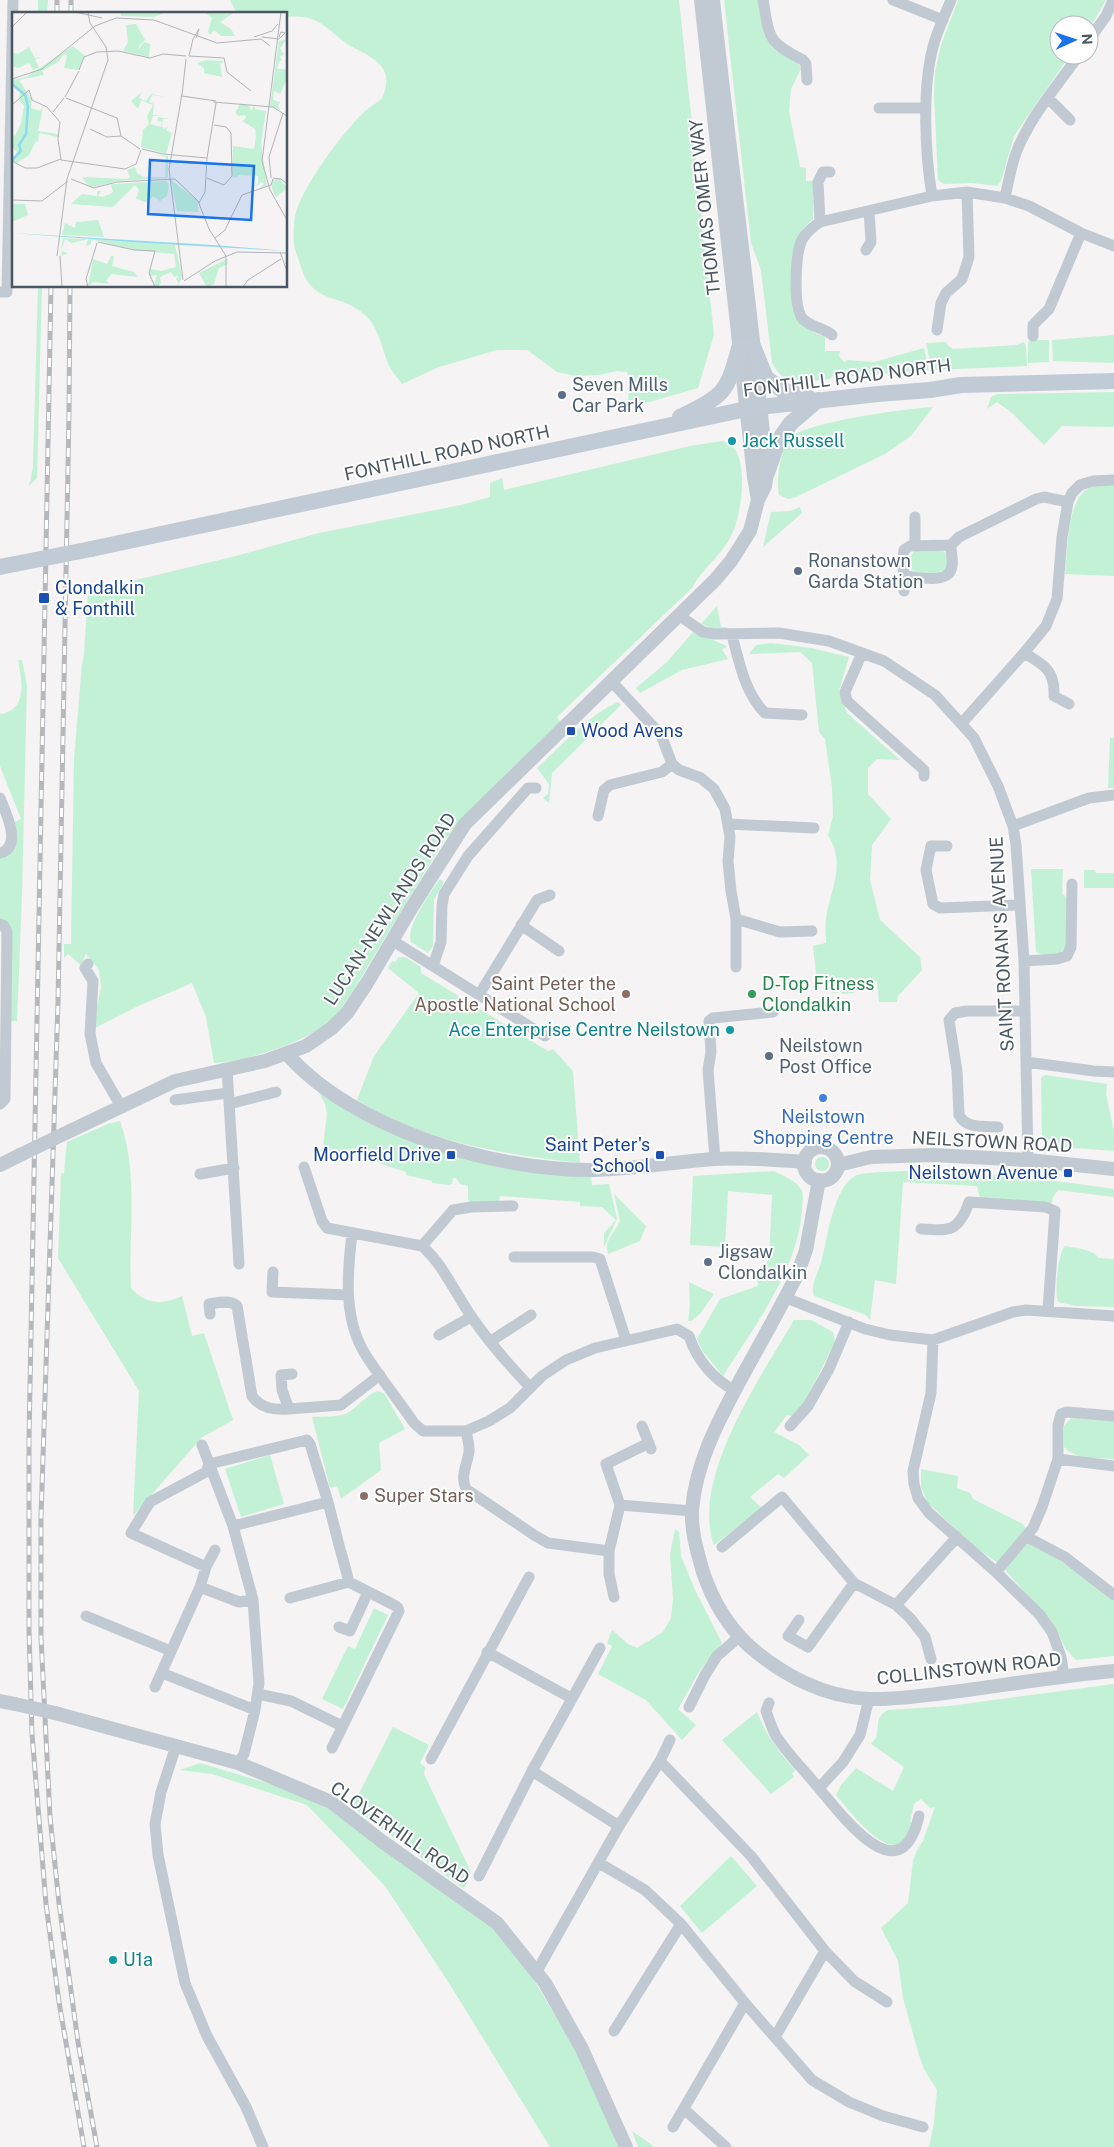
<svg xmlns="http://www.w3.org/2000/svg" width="1114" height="2147" font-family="'Public Sans',sans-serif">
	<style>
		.green { fill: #c3f1d5 }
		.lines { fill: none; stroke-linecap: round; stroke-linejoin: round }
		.minor { stroke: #c1cad2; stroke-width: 11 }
		.tertiary { stroke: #c1cad2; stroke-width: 14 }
		.secondary { stroke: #c1cbd6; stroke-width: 16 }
		.rail-casing { stroke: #b5b8bd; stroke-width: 5 }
		.rail { stroke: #fff; stroke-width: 3; stroke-dasharray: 9; stroke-linecap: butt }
		.tertiary-bridge { stroke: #c1cad2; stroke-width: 14 }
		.secondary-bridge { stroke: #c1cbd6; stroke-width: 16 }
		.service-dot { fill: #5c6f8a; stroke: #fff; stroke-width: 2 }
		.culture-dot { fill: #0f9aa8; stroke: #fff; stroke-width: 2 }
		.transit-dot { fill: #1a4fb4; stroke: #fff; stroke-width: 2 }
		.education-dot { fill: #8d6e63; stroke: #fff; stroke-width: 2 }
		.leisure-dot { fill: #2e9e5b; stroke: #fff; stroke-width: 2 }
		.shop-dot { fill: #3f7fe0; stroke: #fff; stroke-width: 2 }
		.labels { text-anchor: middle; stroke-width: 4; stroke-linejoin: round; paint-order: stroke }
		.street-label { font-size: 18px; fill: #4a5661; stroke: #fff }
		.service-label { font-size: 18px; fill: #4e5e75; stroke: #fff; text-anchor: start }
		.culture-label { font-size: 18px; fill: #0d838f; stroke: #fff; text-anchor: start }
		.transit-label { font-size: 18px; fill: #164399; stroke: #fff; text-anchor: end }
		.education-label { font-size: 18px; fill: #785e54; stroke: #fff; text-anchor: end }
		.leisure-label { font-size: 18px; fill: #27864d; stroke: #fff; text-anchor: start }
		.shop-label { font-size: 18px; fill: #366cbe; stroke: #fff }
		.inset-river { fill: none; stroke: #90daee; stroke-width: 2.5 }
		.inset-road { fill: none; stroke: #b1b4b9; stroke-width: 1 }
		.view { fill: #1a73e8; fill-opacity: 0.15; stroke: #1a73e8; stroke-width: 2.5 }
		.inset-edge { fill: none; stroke: #4a5661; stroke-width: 2.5 }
	</style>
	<rect width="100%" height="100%" fill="#f5f3f3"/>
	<path class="green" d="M38,0H48L47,14H38Z
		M230,0H679L714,335L698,388L628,408L629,379L627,372L617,371L599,375L576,376L557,372L527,350H497L439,367L402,384C398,378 392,372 389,366C382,350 380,331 368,318C344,291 312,308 300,264C298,257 294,250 294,242C293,234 294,224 295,216C301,188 343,132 364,112C369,107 378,103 382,98C385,93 387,82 386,76C382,59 362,53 349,45C324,28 320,14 286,17V14H241L235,10Z
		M724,0H759C762,12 764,36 771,46C779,56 798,57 801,69L791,89L789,111L800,167L806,168V181H813V219C790,238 793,260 793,287C793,294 791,304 793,311C797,325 812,332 825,337V351H840L839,356L844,362L847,360L874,362L924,348L929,370L833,378L838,369L830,379C806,381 785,388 772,363L761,270L751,243Z
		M958,0H1106L1089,29V25H1059V55H1070L1014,136L1001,181L997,186L972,183L944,184L938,180L934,96L935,72L941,45Z
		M38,286H42L37,478L29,486L33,467Z
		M1114,335V363L1053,361L1052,340Z
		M1032,340H1049V362L1028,363V342Z
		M946,342L947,345L953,349L1016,345L1024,342L1026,346L1027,366L932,370L926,343Z
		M1114,392V427L1062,426L1044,445L1012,413L997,402L987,409L991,397L997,394Z
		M933,407L911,436L885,454L796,497L788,499L779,495C776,482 780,447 791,437C811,421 905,409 933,407Z
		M722,441C752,446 742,511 733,532C724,554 703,567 692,588L557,717L561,723L506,775L443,842L353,991C345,1002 339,1013 329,1022C308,1041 242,1063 214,1063L206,1017L192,983L136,1007L93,1029L101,987L99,970L86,954L81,965L68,954L64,958V944H71L74,759L82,664L84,654L88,593L102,592V588L232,557L319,533L461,505L490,497V483L502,478L504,490L690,446Z
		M1114,485V576L1065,574C1068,551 1066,497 1091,487C1097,485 1107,485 1114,485Z
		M800,507L802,513L763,547L771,512L790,511Z
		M939,549L945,552L948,558V566C939,576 924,575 912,570L909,559L915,550Z
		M717,606L721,627H727L728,630L714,629L701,624Z
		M693,632L725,645L727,647L722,649L728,659L682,670L640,693L636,688L667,662Z
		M771,643L811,648L849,657L839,691L847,713L900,760L877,759L868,768V794L891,819L872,845L870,880L880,920L920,957L922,970L898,996L897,1002H879L877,981H860L854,993L842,994L841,992L833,993L829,986H819L817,982L813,946L826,943C826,935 825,927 826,919C830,888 847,866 828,835L833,816L832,787L825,739L819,732L812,663L800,652L749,654L756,645Z
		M18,660H22L27,685L22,895L17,1021H11L0,921V858L11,853L15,844L14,822L21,819L0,766V714C28,710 22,681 18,660Z
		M618,702L621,705L552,773L549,803L543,798L548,794L549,784L537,768C562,745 587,716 618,702Z
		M1110,738H1114V788H1108Z
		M1031,869H1063L1062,893L1068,899L1067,948L1061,954L1043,955L1036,952Z
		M1084,870H1095L1096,873H1114V888H1084Z
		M440,879L444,882L434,900L433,946L428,953L411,942C405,928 431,891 440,879Z
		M399,957H405L421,967V973L548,1051L553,1049L573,1071L580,1163C502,1154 424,1142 357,1100L374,1056L419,993L388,968L392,961L395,962Z
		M1045,1075L1107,1084L1106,1094L1114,1131V1151L1048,1146L1042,1139L1041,1078Z
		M319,1093L360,1118L386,1131L591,1176L592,1185L609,1184L617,1219L604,1247V1233L616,1220L602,1207L580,1206V1202L500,1196L499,1202L471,1203L468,1199V1186L460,1184L456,1178H453L452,1184L449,1185L432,1183V1181L406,1175V1172L381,1164L352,1149L321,1159L318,1152L323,1147L327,1114L325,1104Z
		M120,1121C139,1174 128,1233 131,1288C146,1305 163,1305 182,1296L192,1336L204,1333L233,1420L201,1438L133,1516L139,1391L58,1258L61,1174L64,1173L67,1142L108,1124Z
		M815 1164a7 7 0 1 1 14 0a7 7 0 1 1-14 0Z
		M774,1171C784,1176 797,1181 802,1191C804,1196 802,1204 802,1210C798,1269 754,1327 723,1376L702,1350L697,1339L720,1299L758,1286L757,1270L769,1260L772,1195L728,1191L725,1247L690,1245L693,1176Z
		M903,1171C974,1172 1044,1178 1114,1189V1197L1058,1190L1053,1197L1051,1205L980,1200L977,1186L903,1182L896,1284L875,1280L870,1320L866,1315L814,1296C810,1286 818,1273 821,1263C827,1242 833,1185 857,1175C866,1172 892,1172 903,1171Z
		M614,1194L646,1226L640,1241L608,1254C603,1241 615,1233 620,1221Z
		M1065,1246C1076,1248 1092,1249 1099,1258L1114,1259V1307L1076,1306L1058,1302C1054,1294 1058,1252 1065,1246Z
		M689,1282L714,1294L700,1314L691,1321H688L690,1307Z
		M794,1320H811L833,1332L835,1342L797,1417L787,1415L774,1432L799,1445L809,1455L784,1478L778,1474L750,1497L762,1508L714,1545C690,1478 761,1377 794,1320Z
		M378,1391L384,1393L405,1429L379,1443L381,1470L341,1499L337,1486L330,1488L312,1417C323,1416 339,1418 349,1412C359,1406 367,1394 378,1391Z
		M1071,1418L1114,1421V1459C1096,1458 1076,1460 1064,1447V1426Z
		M270,1455L284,1504L241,1517L225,1469Z
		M921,1469L958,1476L957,1488L970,1493L973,1499L1023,1524L1040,1549L1079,1572L1114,1600V1656L1076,1660L1065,1648L1057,1631L1002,1566L975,1547L928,1503L921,1487Z
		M675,1529L679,1532L681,1556L694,1588L722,1643L700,1670L678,1709L696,1725L682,1740L646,1700L598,1674L612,1646L607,1643L612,1630L628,1644L637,1648L663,1632L671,1618L673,1599L670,1554Z
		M374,1608L388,1615L343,1709L322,1699L348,1646L355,1649Z
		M1114,1684V2147H929L934,2122L937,2090L924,2069L919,2055L903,1998L898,1961L881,1928L908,1903L913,1860L917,1850L923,1841L935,1807L930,1808L921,1799L914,1804L910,1821L913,1824L912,1831L898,1846C875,1846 850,1811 836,1795L841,1785L856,1768L893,1791L904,1767L871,1744C873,1741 877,1738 877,1734C879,1723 876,1716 888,1710L949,1706Z
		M757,1712C766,1735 779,1752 795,1770L792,1774L794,1777L771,1794L722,1740Z
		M393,1727L429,1745L420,1763L425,1767L424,1774L471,1872L464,1889L352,1807Z
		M200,1763L284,1788L331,1810L493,1928L532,1977L575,2049L619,2147H550L449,1983L385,1886L307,1805L212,1774L180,1770Z
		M731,1856L757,1886L702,1933L680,1906Z
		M632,2131L652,2145L655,2147H638Z"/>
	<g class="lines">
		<path class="minor" d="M763,0C770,39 767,42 803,60L806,64L807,80
			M893,0L943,20
			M1089,40L1106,16L1113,0
			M1048,98L1070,120
			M879,108H926
			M932,196C925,153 922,88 933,47C937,31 945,15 951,0
			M1005,198C1008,183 1011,167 1016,153C1030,117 1057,86 1079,55
			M820,222L818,182L823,172H830
			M866,250L871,242L869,211
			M0,292H7L13,0
			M937,330L941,303L946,293L962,279L969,257L967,192
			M832,335C823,327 809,327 802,318C793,305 795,251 803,238C808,231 814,226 820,222L932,196L967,192L1005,198L1029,206L1081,233L1114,246
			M1033,336V325L1049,309L1081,233
			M915,545V517
			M905,576C918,577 950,585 952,566C953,559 951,552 951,545
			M904,591C905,577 901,563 904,550L910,546L951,545L959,537L1036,499L1044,497L1068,502
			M680,616L703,632L714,634L779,633L829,641L884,661L935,695L974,738L998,786L1013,826L1016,845L1024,961L1028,1160
			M732,635C739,662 745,693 765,713L802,715
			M862,653L845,692L847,701L924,770V776
			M1024,653C1045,665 1055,671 1054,696L1069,704
			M612,682L661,735L672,764L679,770L701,778L714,789L725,809L730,837L728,861L731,891L736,919V967
			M962,723L1024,653L1046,626L1057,599L1062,537L1068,502L1072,493L1080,485L1093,481L1114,480
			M0,798C6,813 23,847 0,853
			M598,816L604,790L610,785L662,772L672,764
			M728,824L814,828
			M1013,826L1089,798L1114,795
			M947,846H931L926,870L933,904L940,908L1020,905
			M736,919L780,932L812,931
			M0,924L4,926L7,932L5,1099L0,1104
			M521,925L559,951
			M393,941L545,1036
			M1024,961L1057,959L1067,956L1071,947L1072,884
			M88,964L85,968L93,981L90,1034L96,1063L122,1108
			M433,966L441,942L442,905L444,894L468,856L528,788H536
			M479,995L537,900L550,895
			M1026,1062L1094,1071L1114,1072
			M227,1069L239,1264
			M175,1100L228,1093
			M229,1104L276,1092
			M998,1127C984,1126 966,1129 959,1115L957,1071L949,1020L955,1013L967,1011H1025
			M715,1159L708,1070L711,1052L709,1021L713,1018L773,1012
			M304,1167L322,1221L327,1228L422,1246C443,1264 455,1293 471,1316C488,1341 509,1365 530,1387
			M200,1174L234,1168
			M921,1229C949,1231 959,1232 969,1202L1045,1207L1055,1211L1048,1310
			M352,1234C347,1275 343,1321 367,1357C382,1380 399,1401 414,1423L423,1431H466L489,1421L510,1408L542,1376L566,1360L595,1348L677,1329L689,1336C697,1360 712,1378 735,1391
			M422,1246L453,1210L471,1207L513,1206
			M514,1257H593L600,1259L626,1340
			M273,1272L272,1292L348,1295
			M786,1298L865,1329L890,1335L933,1340L1013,1312L1026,1310L1114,1316
			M210,1314L209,1304C217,1303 230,1299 237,1306L252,1396C261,1409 275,1410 289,1409
			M439,1335L471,1317
			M933,1340L931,1393L913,1471L914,1484L918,1498L929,1513L996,1572L1039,1614L1052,1632L1061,1657L1064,1676
			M491,1341L531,1315
			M292,1374L281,1375L282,1390L289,1409L341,1405L380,1375
			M642,1426L651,1449
			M790,1426L808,1406L829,1369L849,1322
			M466,1431C467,1438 470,1446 469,1452C467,1465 460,1476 466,1489L534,1535L548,1543L609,1551
			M202,1445L233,1526L253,1600L259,1683L255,1710L244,1754L238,1763
			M1058,1459L1114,1466
			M328,1502L340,1549
			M620,1505L692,1511
			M1027,1537L1065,1557L1114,1595
			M722,1547L782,1497L854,1583L896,1605L910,1618L925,1637L931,1659
			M206,1567L131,1533L150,1502L206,1472L209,1464L307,1440L310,1444L328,1502L233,1526
			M996,1572L1033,1528L1042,1507L1058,1459V1425L1061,1414L1067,1412L1114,1416
			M200,1587L206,1567L215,1550
			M614,1597L609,1574V1551L620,1505L606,1464L649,1443
			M290,1598L349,1582L341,1552
			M896,1605L957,1537
			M86,1616L171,1651
			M799,1620L788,1636L808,1647L854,1583
			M339,1627L350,1631L368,1592
			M487,1652L571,1698
			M162,1673L255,1710
			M155,1687L200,1587L239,1602L253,1600
			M258,1694L291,1701L342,1726
			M769,1703L766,1711C769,1719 772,1729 776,1736C789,1756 807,1773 822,1792C846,1820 901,1894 919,1816
			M689,1707L705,1675L717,1656L739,1637
			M176,1746L161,1792L155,1824L158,1855L185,1983L207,2036L246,2107L263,2147
			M332,1748L399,1611L398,1608L394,1605L349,1582
			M431,1759L529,1577
			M660,1761L751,1856L825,1951L854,1981L887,2002
			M532,1771L619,1826
			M819,1788L843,1762L860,1735L869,1699
			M599,1863L645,1890L681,1924L745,2003L812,2080L849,2102L883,2116L923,2127
			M479,1876L532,1771L600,1648
			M537,1971L619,1826L660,1761L670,1740
			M614,2031L681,1924
			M775,2037L825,1951
			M684,2109L726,2147
			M673,2127L745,2003"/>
		<path class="tertiary" d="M701,0L754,477L758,500
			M287,1054C354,1130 495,1171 594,1170C634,1169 674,1162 714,1159C745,1157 774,1160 805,1162
			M70,1131L175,1081L265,1061L306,1046L332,1028L347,1013L367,983L412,907L465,824L715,580L731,561L750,531L758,500L765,486L767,473C752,315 730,158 713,0
			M804 1164a17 17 0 1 1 34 0a17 17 0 1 1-34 0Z
			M0,1165L20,1155
			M838,1165L871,1157L933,1155L1028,1160L1114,1169
			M819,1180L806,1250L797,1275C780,1308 762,1341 744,1373C721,1416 696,1460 692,1510C691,1531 697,1551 703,1572C712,1599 727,1625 748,1645C782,1675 824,1697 869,1699C894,1700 920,1696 945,1693C1001,1686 1057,1676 1114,1671
			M0,1701L15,1704
			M55,1713L238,1763L331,1802L383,1842L497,1923L545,1983L582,2049L626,2147"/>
		<path class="secondary" d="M753,346L766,378L782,390L809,398
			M680,417C722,396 727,395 739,348
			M767,473L778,441L791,423L818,400
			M91,549L751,408L878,394L930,390L961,385L1114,381
			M0,567L15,564"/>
		<g class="rail-casing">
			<path id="rail" d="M57,14V0
				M71,14V0
				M51,286L29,1439V1631L32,1734L46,1904L59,2002L84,2147
				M70,286L69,413L58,1002L41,1518V1637L50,1817L59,1903L78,2042L97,2147"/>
		</g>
		<use href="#rail" class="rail"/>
		<path class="tertiary-bridge" d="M20,1155L70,1131
			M15,1704L55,1713"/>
		<path class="secondary-bridge" d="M15,564L91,549"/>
	</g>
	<g class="service-dot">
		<circle cx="562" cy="395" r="5"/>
		<circle cx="798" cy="571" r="5"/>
		<circle cx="769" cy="1056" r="5"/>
		<circle cx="708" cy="1262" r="5"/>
	</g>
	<g class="culture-dot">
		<circle cx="732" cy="441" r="5"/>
		<circle cx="730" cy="1030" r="5"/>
		<circle cx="113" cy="1960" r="5"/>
	</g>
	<g class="transit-dot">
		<rect x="38" y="592" width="12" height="12" rx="2.5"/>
		<rect x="566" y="726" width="10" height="10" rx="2.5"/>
		<rect x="446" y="1150" width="10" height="10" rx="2.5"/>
		<rect x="655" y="1150" width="10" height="10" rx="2.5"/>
		<rect x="1063" y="1168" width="10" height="10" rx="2.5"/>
	</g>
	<g class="education-dot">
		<circle cx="626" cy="994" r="5"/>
		<circle cx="364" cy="1496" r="5"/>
	</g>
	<circle class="leisure-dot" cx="752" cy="994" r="5"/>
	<circle class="shop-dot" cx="823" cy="1098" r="5"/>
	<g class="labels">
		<g class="street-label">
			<text transform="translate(705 207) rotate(-96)" y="6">THOMAS OMER WAY</text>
			<text transform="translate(847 378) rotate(-7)" y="6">FONTHILL ROAD NORTH</text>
			<text transform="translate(447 453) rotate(-12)" y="6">FONTHILL ROAD NORTH</text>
			<text transform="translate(390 909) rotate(-57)" y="6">LUCAN-NEWLANDS ROAD</text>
			<text transform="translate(1002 944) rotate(-93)" y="6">SAINT RONAN'S AVENUE</text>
			<text transform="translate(992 1142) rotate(3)" y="6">NEILSTOWN ROAD</text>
			<text transform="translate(969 1669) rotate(-6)" y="6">COLLINSTOWN ROAD</text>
			<text transform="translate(400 1833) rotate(35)" y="6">CLOVERHILL ROAD</text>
		</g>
		<g class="service-label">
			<text x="572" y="391">Seven Mills<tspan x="572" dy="21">Car Park</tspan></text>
			<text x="808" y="567">Ronanstown<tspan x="808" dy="21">Garda Station</tspan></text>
			<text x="779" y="1052">Neilstown<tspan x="779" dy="21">Post Office</tspan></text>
			<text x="718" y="1258">Jigsaw<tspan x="718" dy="21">Clondalkin</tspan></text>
		</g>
		<g class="culture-label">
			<text x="742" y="447">Jack Russell</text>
			<text x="720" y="1036" text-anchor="end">Ace Enterprise Centre Neilstown</text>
			<text x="123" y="1966">U1a</text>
		</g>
		<g class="transit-label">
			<text x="55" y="594" text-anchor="start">Clondalkin<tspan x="55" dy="21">&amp; Fonthill</tspan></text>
			<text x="581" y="737" text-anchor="start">Wood Avens</text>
			<text x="650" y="1151">Saint Peter's<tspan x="650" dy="21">School</tspan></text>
			<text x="441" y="1161">Moorfield Drive</text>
			<text x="1058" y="1179">Neilstown Avenue</text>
		</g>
		<g class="education-label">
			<text x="616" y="990">Saint Peter the<tspan x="616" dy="21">Apostle National School</tspan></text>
			<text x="374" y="1502" text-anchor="start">Super Stars</text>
		</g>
		<g class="leisure-label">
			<text x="762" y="990">D-Top Fitness<tspan x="762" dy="21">Clondalkin</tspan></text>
		</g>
		<g class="shop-label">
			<text x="823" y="1123">Neilstown<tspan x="823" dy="21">Shopping Centre</tspan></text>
		</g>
	</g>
	<g transform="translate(12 12)">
		<rect width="275" height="275" fill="#f5f3f3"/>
		<path d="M108,0H154L142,5L109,4ZM223,0L208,10L219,17L223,24H209L202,18L198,23L196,20L200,6L194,1ZM124,12L133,28L127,34L126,38L132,30L138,32L137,45L111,39L116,30L114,13ZM275,27L268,36L272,43L268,44L270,49H267L265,57H275V66L268,82L262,79L261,88L268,90L266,94L269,98L258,94L267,29ZM61,34L72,43L81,38L74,42L66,58L52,56L55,43L52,42L46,50L30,59L32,63L7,68L20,88L19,96L28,99L31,95L26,119L46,122V125L27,121L26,130L24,129L17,143L5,151L0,149L5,140L0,135V123L3,124L9,111L12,94L7,88L8,80L1,73L0,77V68L14,65ZM17,35L23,46L29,45L23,48L27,55L21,58L17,51L6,56L0,54V41L6,42ZM195,48L211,49V60V51H208L210,65L192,61V56L185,51ZM131,79L127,86L134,89L139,82L154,85L140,83L137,90L142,92L141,103L153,104H141L138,112L149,115L150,110L145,109L146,105L158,107H151L150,114L152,117L156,114L154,118L160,121L154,142L129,135L131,118L137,112L135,104L141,93L129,88L126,97L119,89ZM228,92L237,93L239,99L242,93L243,97L254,99L249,131L255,174L247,176L252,172L250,170L240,177L246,171V164L227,163L224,166L220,164L221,134L242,137L244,124L243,117L230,109L234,106L233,103L227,104L223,101ZM142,142L156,144V165L155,166L105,169L83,175L76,174L70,165L115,167L118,165L115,158L123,155L125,161L132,165H153L154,145ZM267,166L275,176L264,185L259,174L261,168ZM159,168L186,189V200L165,199ZM154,169L157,173L155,184L148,189L141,184L136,191L124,187L127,178L123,173L101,195L59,192L70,182L85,184V179H89L86,184L90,185L98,182L101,180L99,173L103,172ZM0,192H13L16,203L0,210ZM86,208L92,225L50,223L53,211L63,216L64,210ZM51,226L76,227L120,230L132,231L163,233L170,264L166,275H163L167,272L164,267L167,264L162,265L159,260L148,265L149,271L145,275L142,273L145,263L137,264L138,257L149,259L164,255L162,242L122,238L82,228H79V232L74,234L76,227L60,231L53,227L49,239L56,241L50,244L49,237ZM99,244H102L100,254L122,260L126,265L99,262L94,269L98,272L82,270L76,274L81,247L95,252ZM215,247L216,252L207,256L202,272L195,275L187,261Z" fill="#c3f1d5"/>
		<path d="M0,221L200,233L275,239L133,231Z" fill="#90daee"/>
		<path class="inset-river" d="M0,72L13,83L16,94L14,122L7,133L9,139L0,148"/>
		<path class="inset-road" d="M63,0L90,6M269,0L250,149L258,178L275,208M0,15L15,0M242,25L260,19L266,12M250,25L267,27L273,21L269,20L267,25M177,44L212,46L215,60L239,79M177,44L181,27L187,17L184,26M67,58L72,45L85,40L106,39L138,46L151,42L174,44M0,67L30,57L83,14L104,6L142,8L205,31L249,27L258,34M17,78L20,88L35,95L48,110L46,127L49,148L113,157L124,152L129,138M170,82L157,157L171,268M170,83L174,47M170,84L204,89M53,85L67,59M54,86L105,106L109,124M201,90L261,95L275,104M0,93L17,78M41,100L52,86M78,117L95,125L109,124M109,124L128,137M130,137L151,142L195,146M0,149L13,156H25L49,147M195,166L212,173L220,164L219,121L214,115L202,113M259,166L257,145L271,101M261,166L269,167L275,172M59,167L82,176L105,170L163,167L186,189L197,217L214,244V275M0,188L30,189L56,169M187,191L193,180L195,146L204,91M203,226L213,218L230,183L259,173L261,167M86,230L122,238L143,239L137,261L143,275M268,240L275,259M45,244L55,167L96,48L94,35L78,11L76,1M48,244L50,275M172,269L203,249L225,240L275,241M76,275L74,267L85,231M231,275L236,268L269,247"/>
		<path class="view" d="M138,148L242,154L239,208L136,202Z"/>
		<rect width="275" height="275" class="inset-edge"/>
	</g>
	<g transform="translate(1074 40) rotate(87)"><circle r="24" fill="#ffffff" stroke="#b7bbc0"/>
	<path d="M0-4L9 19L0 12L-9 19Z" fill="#1a73e8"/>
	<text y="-8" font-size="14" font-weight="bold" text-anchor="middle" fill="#4a5661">N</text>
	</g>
</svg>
